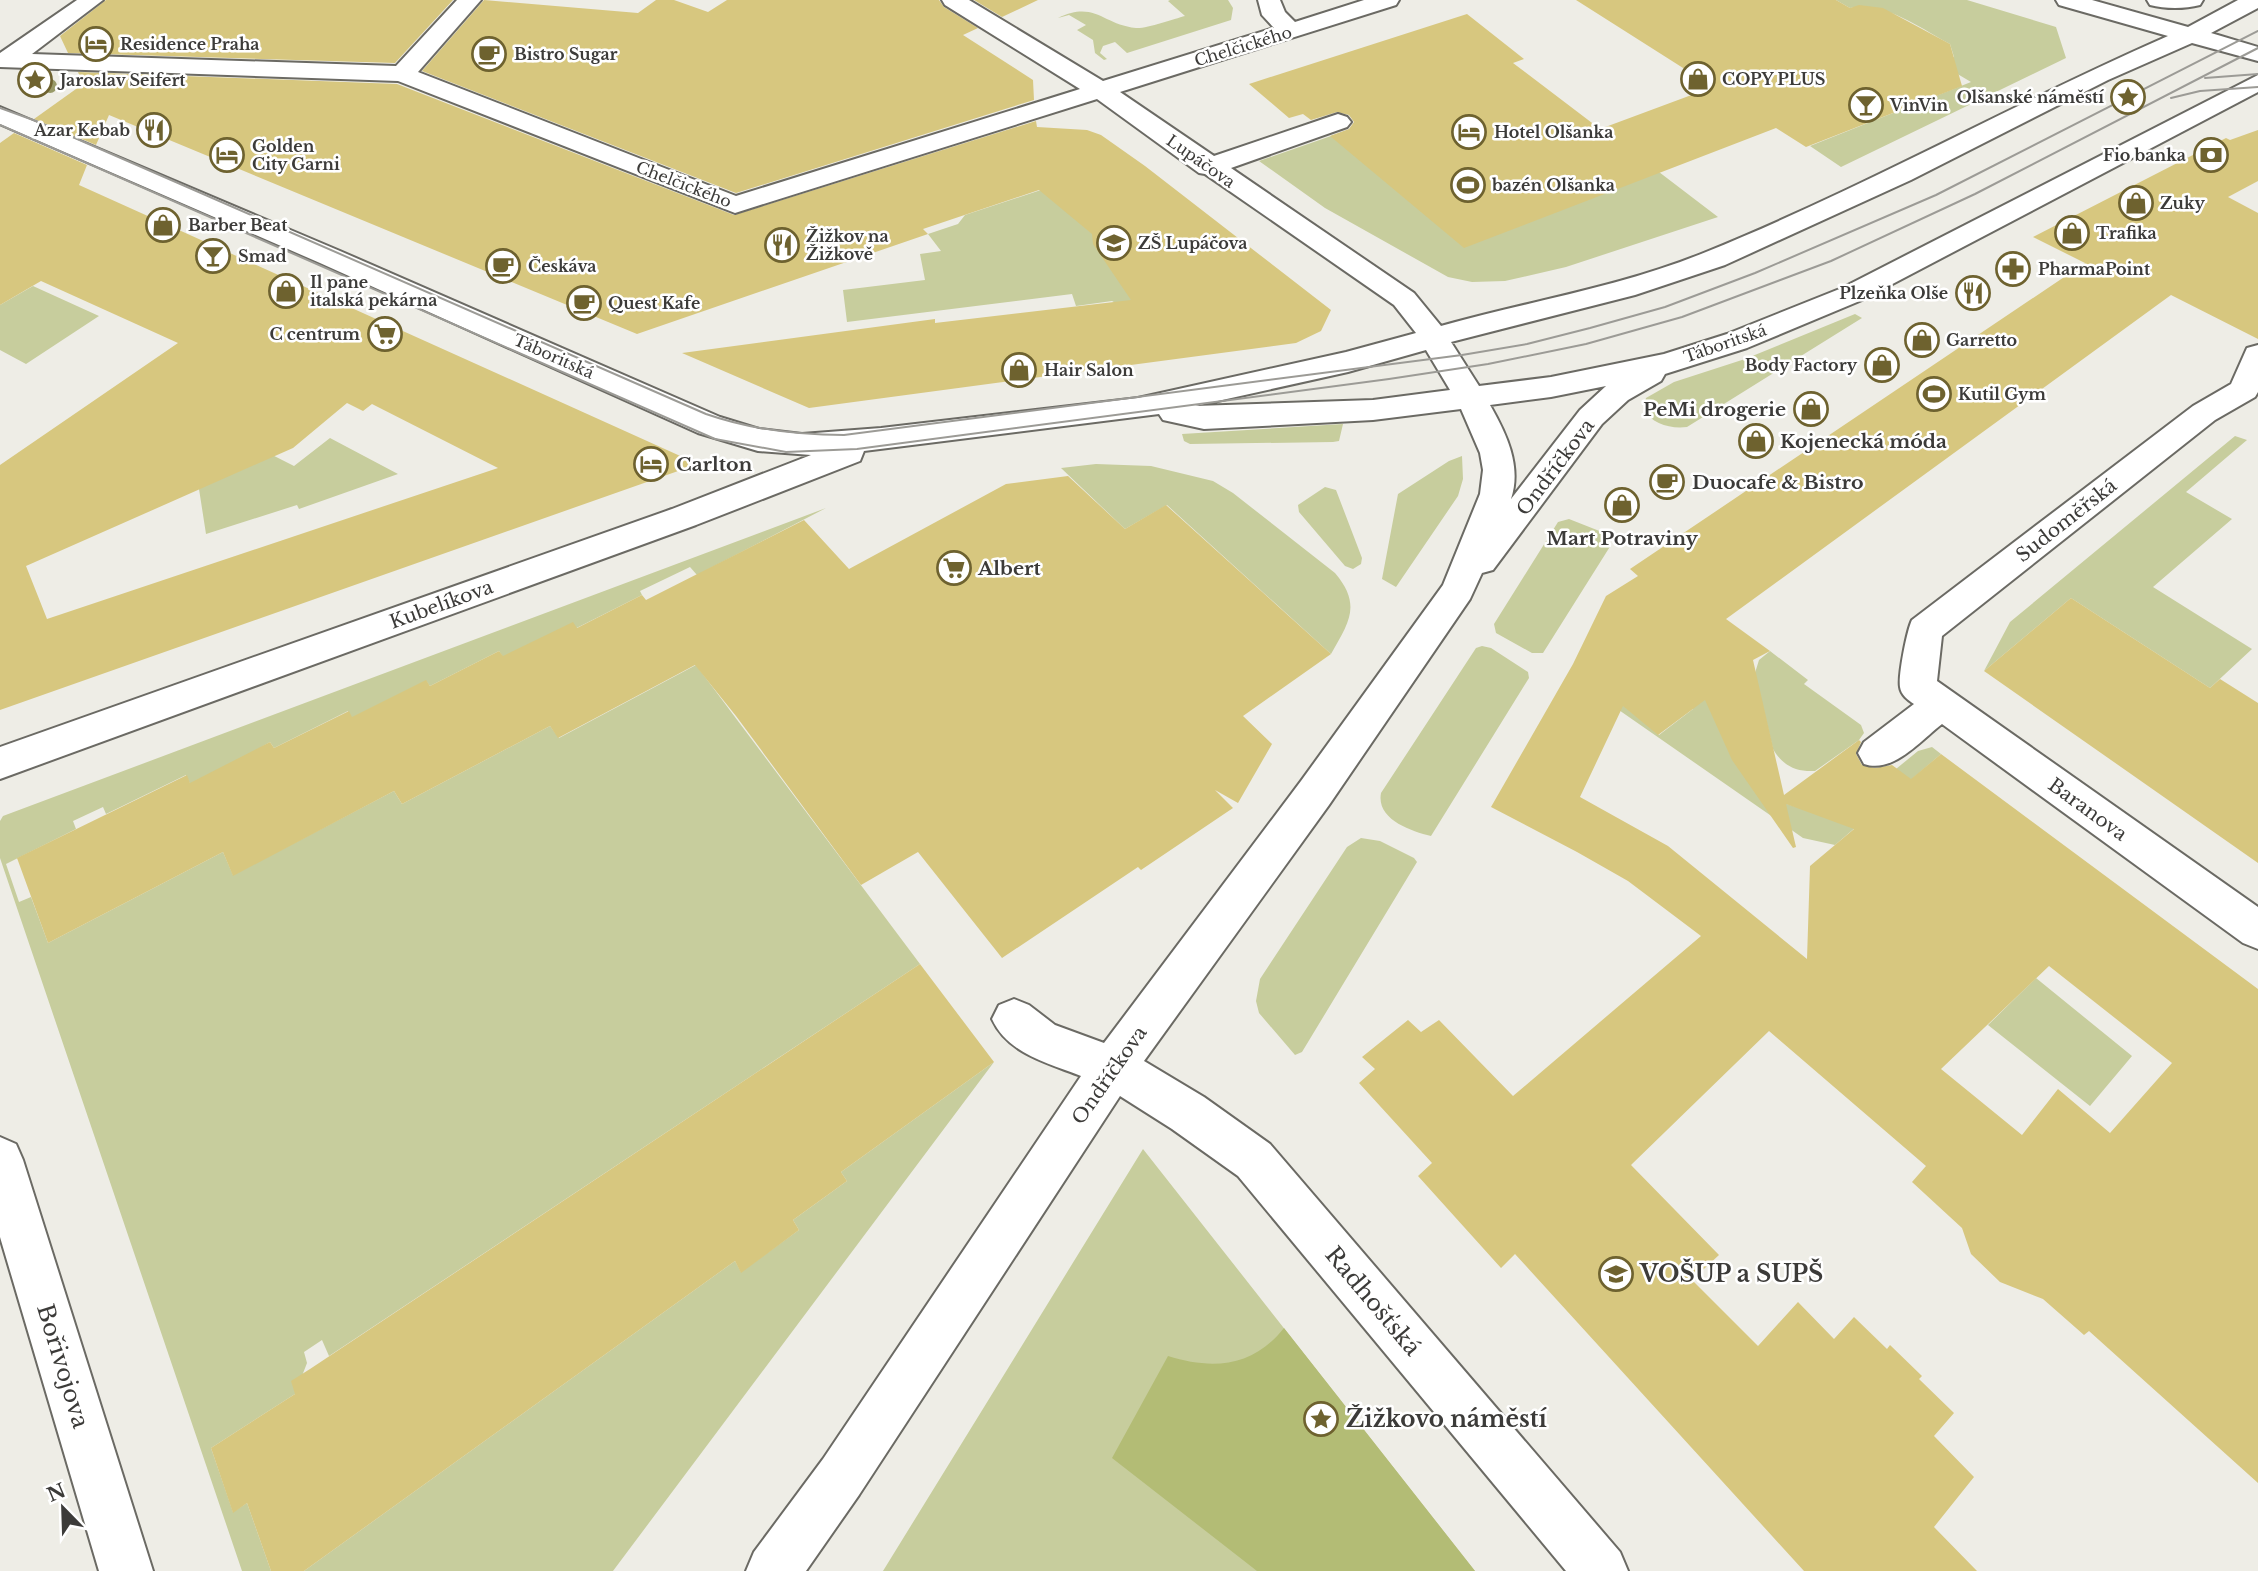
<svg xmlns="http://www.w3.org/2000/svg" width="2258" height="1571" font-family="'Libre Baskerville',serif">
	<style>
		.green { fill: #c7cd9d }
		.forest { fill: #b3bc75 }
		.building { fill: #d7c77f; fill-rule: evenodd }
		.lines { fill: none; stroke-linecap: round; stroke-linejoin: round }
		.minor-casing { stroke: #6b6a64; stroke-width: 4 }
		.minor { fill: #fff; fill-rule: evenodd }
		.tram { stroke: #9c9b96; stroke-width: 2 }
		.tree { fill: #989a68 }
		.labels { text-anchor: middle; stroke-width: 5; stroke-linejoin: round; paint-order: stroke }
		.far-poi-label { font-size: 16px; font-weight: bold; fill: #3c3b39; stroke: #fff; text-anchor: start }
		.far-street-label { font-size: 16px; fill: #3c3b39; stroke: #fff }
		.poi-label { font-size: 19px; font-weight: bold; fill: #3c3b39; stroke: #fff; text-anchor: start }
		.street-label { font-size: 19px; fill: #3c3b39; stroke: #fff }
		.near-poi-label { font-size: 23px; font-weight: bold; fill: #3c3b39; stroke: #fff; text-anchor: start }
		.near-street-label { font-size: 23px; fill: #3c3b39; stroke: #fff }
	</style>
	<rect width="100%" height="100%" fill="#eeede6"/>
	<path class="green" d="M1170,0H1228L1233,8L1231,20L1127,53L1115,42L1103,46L1100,53L1107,59L1104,60L1095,53L1093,40L1077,30L1086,25L1069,15L1058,18C1095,0 1103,25 1136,28C1146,29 1174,19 1185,16L1168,1Z
		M1836,0H1967L2056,27L2066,58L1841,167L1810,146L1971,82L1939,63L1954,57L1950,44C1922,29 1883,0 1850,8Z
		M1354,128L1659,172L1718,217L1566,267L1505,281L1472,282L1448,277L1325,208L1259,161Z
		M1050,187L1155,287L1123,307L1112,301L1076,306L1072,294L847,322L843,290L925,280L920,254L941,251L928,234L958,224L965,215Z
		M33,286L99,316L26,364L0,350V305Z
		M1855,314L1862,318L1687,427C1670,429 1652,424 1643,409L1646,398L1674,382L1745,359Z
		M197,417L294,466L330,438L398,474L299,509L297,505L206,534L199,489Z
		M1343,424L1339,441L1333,442L1190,444L1184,441L1182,434Z
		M2235,436L2247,440L2186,492L2232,519L2153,587L2252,649L2210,688L2071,598L1984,671L2010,622Z
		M1462,456L1463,479L1458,496L1396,587L1382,579L1398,494L1449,461Z
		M1096,464L1151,466L1213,481L1233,493L1335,573C1362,605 1349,622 1331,654L1167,505L1125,529L1061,468Z
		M1325,487L1336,490L1362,558L1361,564L1353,569L1345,566L1299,512L1298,505Z
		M826,508L697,575L690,567L640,591L642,595L507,663L499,651L430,686L426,681L355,724L348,711L274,748L270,742L192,788L186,775L106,814L103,807L73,821L76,829L6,864L19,902L31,897L48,943L223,852L233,875L394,791L402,804L550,726L559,738L696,665L920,964L329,1356L322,1340L304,1352L307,1363L295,1394L211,1448L233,1512L247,1503L271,1571H242L0,858V821L3,816Z
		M1569,519L1602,532L1611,545L1543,653H1532L1496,633L1494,624L1558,522Z
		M1482,646L1491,648L1528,672L1529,678L1431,836C1410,831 1376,819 1381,793L1476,648Z
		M1770,651L1808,680L1804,684L1861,725L1864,733L1859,740L1815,771C1796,772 1783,766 1773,749L1755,673L1759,660Z
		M1576,666L1659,735L1693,709L1681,698L1703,670L1781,802L1796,807L1858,800L1918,751L1932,747L1941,754L1835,845L1803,838L1580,683Z
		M1361,838L1380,841L1414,858L1417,862L1302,1052L1295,1055L1259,1013L1256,1001L1260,979L1347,847Z
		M2036,978L2132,1056L2090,1106L1988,1025Z
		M994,1062L613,1571H304L735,1261L741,1272L792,1235L799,1230L793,1220L847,1181L841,1172Z
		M1143,1149L1475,1571H883Z"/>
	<path class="forest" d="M1284,1328L1475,1571H1257L1112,1458L1168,1356C1213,1370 1253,1367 1284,1328Z"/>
	<path class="building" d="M106,0H453L395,63L68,53L60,36Z
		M484,0L638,13L656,0H674L708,12L727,0H939L944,7L978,28L963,35L1033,80L1034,100L736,193L422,71Z
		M974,0H1038L1002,17Z
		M1576,0H1836L1850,8L1859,5L1883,8L1950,44L1962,86L1806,147L1776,128L1464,248L1330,136L1349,129L1354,122L1349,115L1337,112L1311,120L1303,114L1289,118L1249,84L1467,14L1524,59L1513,63L1600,129L1713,87Z
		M78,72L397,84L734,215L1036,121L1037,127L1087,130L1101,135L1145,166L1331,310L1321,331L1296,343L809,408L682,353L935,319V323L1131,300L1093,244L1092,234L1039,190L923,229L928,234L637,334L109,115L96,145L34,119L83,84Z
		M2258,130V181L2228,197L2258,213V339L2171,295L1726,619L1770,651L1753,660L1784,795L1859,740L1861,742L1856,754L1862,765L1875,768L1892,765L1911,779L1941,754L2258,989V1483L2089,1331L2084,1335L2043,1299L2000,1282L1971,1254L1962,1228L1912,1182L1926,1166L1769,1031L1631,1165L1719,1255L1692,1280L1758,1346L1798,1302L1834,1339L1854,1317L1887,1349L1890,1345L1922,1376L1919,1379L1954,1413L1934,1436L1974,1477L1934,1527L1977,1571H1804L1515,1254L1501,1268L1418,1176L1432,1163L1359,1083L1375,1069L1362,1057L1408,1020L1421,1032L1439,1020L1513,1096L1701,936L1628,881L1577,852L1491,807L1573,664L1606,596L1638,576L1630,569L2085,263L2033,237L2226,138L2230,140ZM1705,700L1732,760L1793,848L1796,847L1786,804L1854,829L1810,866L1807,959L1668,846L1580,797L1623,706L1658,735ZM2049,966L2172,1063L2110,1133L2058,1089L2022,1135L1941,1069Z
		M14,133L87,165L79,185L698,464L0,710V465L178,343L41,281L0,305V143ZM347,403L363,411L372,404L498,468L47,619L26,566L293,448Z
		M1068,476L1125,529L1166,505L1331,654L1243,716L1272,744L1238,803L1215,790L1233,808L1141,870L1138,867L1002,958L918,852L861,885L736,716L695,665L558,738L550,726L402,804L394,791L233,876L223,852L48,943L17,858L187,775L190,783L270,742L274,748L349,711L352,717L426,680L430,686L499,651L503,656L573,622L577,628L642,595L646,600L804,520L849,569L1006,484Z
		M2071,598L2210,688L2220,679L2258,703V863L1984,671Z
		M920,964L994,1062L841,1172L847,1181L793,1220L799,1230L741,1273L735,1261L304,1571H271L247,1503L233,1513L211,1448L295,1394L291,1381L310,1369Z"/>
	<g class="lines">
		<g class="minor-casing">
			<path id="minor" d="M77,0H103L32,54L396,66L457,0H481L418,72L736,196L1080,89L945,5L942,0H969L1103,81L1274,28L1262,15L1258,0H1280L1285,12L1295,22L1364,0H1399L1396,5L1120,92L1214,156L1329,117L1338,114L1347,117L1351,122L1347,127L1231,168L1414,293L1441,326C1529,301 1621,287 1706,252C1864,188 2012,104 2168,36L2059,5L2056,0H2092L2188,27L2238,0H2258V8L2211,33L2258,47V61L2192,43L2108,80L1911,180L1725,265L1635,295L1451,342L1479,386L1551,377L1664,354L1727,334L1842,288L2258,75V92L1862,300L1747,348L1665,374L1661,381L1628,400L1602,424L1493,570L1482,573L1470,599L1329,805L1144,1061L1204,1097L1270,1144L1620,1552L1628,1571H1566L1238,1176L1172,1129L1120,1096L859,1495L806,1571H746L754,1552L823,1459L1081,1076C1048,1063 1008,1054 992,1019L999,1005L1014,999L1029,1005L1055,1025L1104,1043L1301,781L1443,585L1480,494L1483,470L1480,453L1461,409L1373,420L1204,429L1163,420L1159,414L864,451L860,461L696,525L0,779V747L672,509L811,455L758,451L698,433L320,263L0,124V107L340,251L720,417L759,429L802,434L881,428L1138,398L1346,352L1416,333L1394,305L1205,174L1199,173L1097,99L735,213L398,81L0,67V53ZM1426,350L1450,390L1373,400L1195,406L1348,372ZM1606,386L1580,410L1511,499C1522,466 1506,433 1490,405L1551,397Z
				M2147,0H2203L2200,5C2185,9 2165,9 2150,5Z
				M2258,345V392L2255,397L2215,420L1942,636L1937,681L2258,907V949L2243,943L1942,724C1920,741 1893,774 1864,764L1858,753L1864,742L1914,704C1908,700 1901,695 1900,687C1898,676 1907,630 1912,620L2193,406L2231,384L2247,348Z
				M0,1137L16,1144L23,1160L153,1571H99L0,1237Z"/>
		</g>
		<use href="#minor" class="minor"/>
		<path class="tram" d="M2205,78L2258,74
			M2171,98L2200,91L2258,87
			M0,108L36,121L706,414C752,430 796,435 844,435L1462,355L1527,344L1590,328L1665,307L1755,273L1936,195L2258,31
			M0,125L715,439L786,452L857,449L1389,379L1488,364L1586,344L1682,317L1831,261L1975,194L2258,48"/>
	</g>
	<circle class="tree" cx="50" cy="86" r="7"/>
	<defs>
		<g id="hotel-ring" transform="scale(1.75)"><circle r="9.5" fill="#fff" stroke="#6e622f" stroke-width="1.5"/><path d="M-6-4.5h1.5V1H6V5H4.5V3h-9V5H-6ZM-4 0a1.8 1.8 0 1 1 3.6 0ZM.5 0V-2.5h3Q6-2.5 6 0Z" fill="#6e622f"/></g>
		<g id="cafe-ring" transform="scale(1.75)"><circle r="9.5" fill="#fff" stroke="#6e622f" stroke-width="1.5"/><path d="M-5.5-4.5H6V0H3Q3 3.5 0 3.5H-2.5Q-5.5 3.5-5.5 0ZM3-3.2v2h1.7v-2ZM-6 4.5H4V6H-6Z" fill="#6e622f"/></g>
		<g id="shop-ring" transform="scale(1.75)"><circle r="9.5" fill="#fff" stroke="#6e622f" stroke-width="1.5"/><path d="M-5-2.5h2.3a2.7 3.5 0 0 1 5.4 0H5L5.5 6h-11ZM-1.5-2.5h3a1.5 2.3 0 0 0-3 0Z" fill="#6e622f"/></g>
		<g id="sight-ring" transform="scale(1.75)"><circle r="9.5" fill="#fff" stroke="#6e622f" stroke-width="1.5"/><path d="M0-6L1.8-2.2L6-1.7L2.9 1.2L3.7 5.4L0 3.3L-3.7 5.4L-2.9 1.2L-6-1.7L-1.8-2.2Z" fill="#6e622f"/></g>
		<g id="bar-ring" transform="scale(1.75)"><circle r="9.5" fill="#fff" stroke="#6e622f" stroke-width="1.5"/><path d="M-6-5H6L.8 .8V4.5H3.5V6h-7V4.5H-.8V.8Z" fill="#6e622f"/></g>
		<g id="restaurant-ring" transform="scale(1.75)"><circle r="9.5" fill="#fff" stroke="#6e622f" stroke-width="1.5"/><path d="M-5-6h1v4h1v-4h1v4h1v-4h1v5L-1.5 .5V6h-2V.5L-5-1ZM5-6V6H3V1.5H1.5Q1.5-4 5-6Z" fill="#6e622f"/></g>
		<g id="bank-ring" transform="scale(1.75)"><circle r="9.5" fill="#fff" stroke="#6e622f" stroke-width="1.5"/><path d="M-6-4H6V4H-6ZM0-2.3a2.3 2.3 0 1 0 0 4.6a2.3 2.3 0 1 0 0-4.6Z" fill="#6e622f"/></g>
		<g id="stadium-ring" transform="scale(1.75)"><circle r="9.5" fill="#fff" stroke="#6e622f" stroke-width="1.5"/><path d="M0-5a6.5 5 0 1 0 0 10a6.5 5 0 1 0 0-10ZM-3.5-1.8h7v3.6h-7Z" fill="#6e622f"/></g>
		<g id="school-ring" transform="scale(1.75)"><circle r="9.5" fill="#fff" stroke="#6e622f" stroke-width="1.5"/><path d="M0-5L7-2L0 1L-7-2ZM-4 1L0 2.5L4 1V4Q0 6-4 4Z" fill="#6e622f"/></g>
		<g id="pharmacy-ring" transform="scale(1.75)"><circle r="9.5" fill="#fff" stroke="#6e622f" stroke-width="1.5"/><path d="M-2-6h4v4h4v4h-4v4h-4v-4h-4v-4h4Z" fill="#6e622f"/></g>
		<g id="supermarket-ring" transform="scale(1.75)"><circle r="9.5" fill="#fff" stroke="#6e622f" stroke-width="1.5"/><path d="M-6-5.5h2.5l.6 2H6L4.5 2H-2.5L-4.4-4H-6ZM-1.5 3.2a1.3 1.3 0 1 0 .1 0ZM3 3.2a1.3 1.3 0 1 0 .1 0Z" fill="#6e622f"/></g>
		<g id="university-ring" transform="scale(1.75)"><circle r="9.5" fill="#fff" stroke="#6e622f" stroke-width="1.5"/><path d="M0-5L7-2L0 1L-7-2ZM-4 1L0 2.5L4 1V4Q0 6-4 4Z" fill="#6e622f"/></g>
	</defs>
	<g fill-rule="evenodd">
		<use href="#hotel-ring" x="96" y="44"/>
		<use href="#cafe-ring" x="489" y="54"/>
		<use href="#shop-ring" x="1698" y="79"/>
		<use href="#sight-ring" x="35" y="80"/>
		<use href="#sight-ring" x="2128" y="97"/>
		<use href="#bar-ring" x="1866" y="105"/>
		<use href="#restaurant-ring" x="154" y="130"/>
		<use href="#hotel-ring" x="1469" y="132"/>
		<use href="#hotel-ring" x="227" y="155"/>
		<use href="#bank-ring" x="2211" y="155"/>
		<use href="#stadium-ring" x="1468" y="185"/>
		<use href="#shop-ring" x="2136" y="203"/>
		<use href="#shop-ring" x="163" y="225"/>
		<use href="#shop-ring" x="2072" y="233"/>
		<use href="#school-ring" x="1114" y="243"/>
		<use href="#restaurant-ring" x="782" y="245"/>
		<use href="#bar-ring" x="213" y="256"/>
		<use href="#cafe-ring" x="503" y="266"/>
		<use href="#pharmacy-ring" x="2013" y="269"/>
		<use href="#shop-ring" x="286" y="291"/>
		<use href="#restaurant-ring" x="1973" y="293"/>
		<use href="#cafe-ring" x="584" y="303"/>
		<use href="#supermarket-ring" x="385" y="334"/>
		<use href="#shop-ring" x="1922" y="340"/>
		<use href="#shop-ring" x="1882" y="365"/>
		<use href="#shop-ring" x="1019" y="370"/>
		<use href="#stadium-ring" x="1934" y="394"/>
		<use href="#shop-ring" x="1811" y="409"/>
		<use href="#shop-ring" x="1756" y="441"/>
		<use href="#hotel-ring" x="651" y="464"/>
		<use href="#cafe-ring" x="1667" y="482"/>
		<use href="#shop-ring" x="1622" y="505"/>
		<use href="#supermarket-ring" x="954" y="568"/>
		<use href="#university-ring" x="1616" y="1274"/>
		<use href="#sight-ring" x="1321" y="1419"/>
	</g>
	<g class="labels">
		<g class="far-poi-label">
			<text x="120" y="50">Residence Praha</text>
			<text x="514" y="60">Bistro Sugar</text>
			<text x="1722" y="85">COPY PLUS</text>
			<text x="60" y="86">Jaroslav Seifert</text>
			<text x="2104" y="103" text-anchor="end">Olšanské náměstí</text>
			<text x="1890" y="111">VinVin</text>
			<text x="130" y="136" text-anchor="end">Azar Kebab</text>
			<text x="1494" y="138">Hotel Olšanka</text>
			<text x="252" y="152">Golden<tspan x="252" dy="18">City Garni</tspan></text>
			<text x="2186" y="161" text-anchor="end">Fio banka</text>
			<text x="1492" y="191">bazén Olšanka</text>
			<text x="2160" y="209">Zuky</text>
			<text x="188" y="231">Barber Beat</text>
			<text x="2096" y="239">Trafika</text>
			<text x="806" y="242">Žižkov na<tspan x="806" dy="18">Žižkově</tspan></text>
			<text x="1138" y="249">ZŠ Lupáčova</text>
			<text x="238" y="262">Smad</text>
			<text x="528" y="272">Českáva</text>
			<text x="2038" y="275">PharmaPoint</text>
			<text x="310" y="288">Il pane<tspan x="310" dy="18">italská pekárna</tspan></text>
			<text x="1948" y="299" text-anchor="end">Plzeňka Olše</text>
			<text x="608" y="309">Quest Kafe</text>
			<text x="360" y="340" text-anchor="end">C centrum</text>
			<text x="1946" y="346">Garretto</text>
			<text x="1857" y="371" text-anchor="end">Body Factory</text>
			<text x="1044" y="376">Hair Salon</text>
			<text x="1958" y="400">Kutil Gym</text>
		</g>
		<g class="far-street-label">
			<text transform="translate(1243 46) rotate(-17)" y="6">Chelčického</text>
			<text transform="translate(1201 161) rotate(35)" y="6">Lupáčova</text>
			<text transform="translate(684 184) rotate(21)" y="6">Chelčického</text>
			<text transform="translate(1725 343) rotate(-19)" y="6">Táboritská</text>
			<text transform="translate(554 356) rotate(24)" y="6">Táboritská</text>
		</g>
		<g class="poi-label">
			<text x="1786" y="416" text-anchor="end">PeMi drogerie</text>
			<text x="1780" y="448">Kojenecká móda</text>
			<text x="676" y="471">Carlton</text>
			<text x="1692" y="489">Duocafe &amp; Bistro</text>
			<text x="1622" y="545" text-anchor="middle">Mart Potraviny</text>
			<text x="978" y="575">Albert</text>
		</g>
		<g class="street-label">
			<text transform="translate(1555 467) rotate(-53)" y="7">Ondříčkova</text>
			<text transform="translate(2066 520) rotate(-38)" y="7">Sudoměřská</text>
			<text transform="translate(441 604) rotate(-20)" y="7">Kubelíkova</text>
			<text transform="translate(2088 809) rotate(36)" y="7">Baranova</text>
			<text transform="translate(1109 1075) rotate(-55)" y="7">Ondříčkova</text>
		</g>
		<g class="near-poi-label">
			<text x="1640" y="1282">VOŠUP a SUPŠ</text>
			<text x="1346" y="1427">Žižkovo náměstí</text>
		</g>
		<g class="near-street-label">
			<text transform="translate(1373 1301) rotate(50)" y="8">Radhošťská</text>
			<text transform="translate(63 1366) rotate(73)" y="8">Bořivojova</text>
		</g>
	</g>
	<g transform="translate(63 1508) rotate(337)" stroke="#ffffff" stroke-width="5" paint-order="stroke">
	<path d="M0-5L12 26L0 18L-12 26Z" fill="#3c3b39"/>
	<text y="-10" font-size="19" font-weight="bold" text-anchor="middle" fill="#3c3b39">N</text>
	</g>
</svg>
